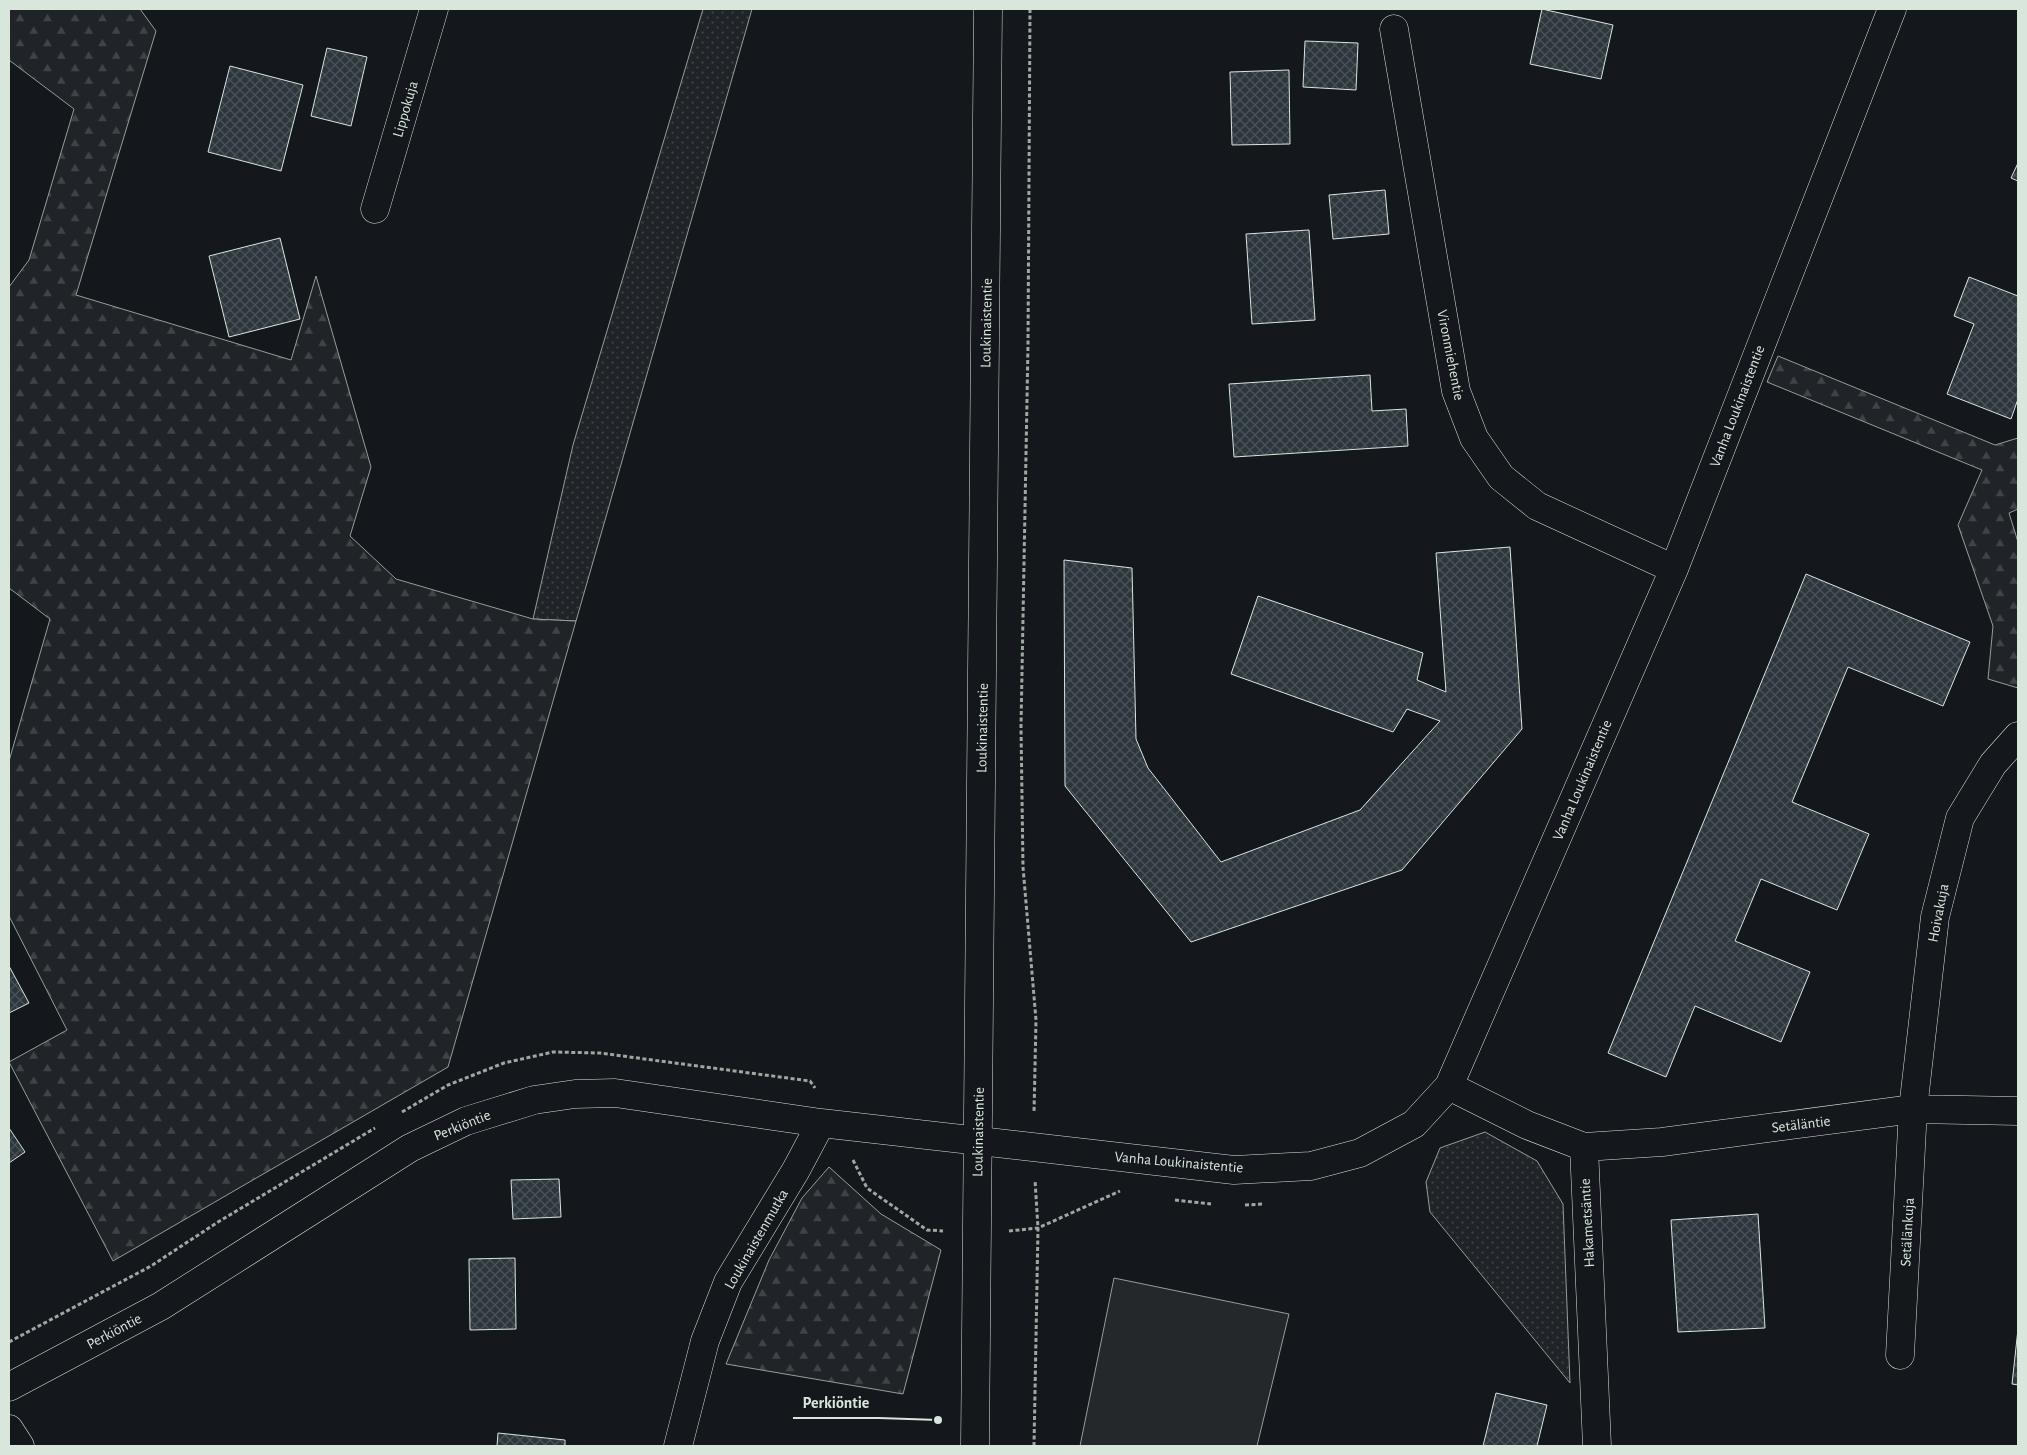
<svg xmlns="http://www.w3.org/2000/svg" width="2027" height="1455" font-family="'Alegreya Sans',sans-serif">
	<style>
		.green { fill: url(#green-dots); stroke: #939e99 }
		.forest { fill: url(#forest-firs); stroke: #939e99 }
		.parking { fill: #24282b; stroke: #939e99 }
		.building { fill: url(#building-cross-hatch); stroke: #d8e6dc }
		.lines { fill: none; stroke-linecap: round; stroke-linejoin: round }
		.street-casing { stroke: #d8e6dc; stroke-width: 29 }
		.secondary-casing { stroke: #d8e6dc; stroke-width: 29 }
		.path { stroke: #9da8a2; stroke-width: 3; stroke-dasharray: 4 2.5; stroke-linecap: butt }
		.street { stroke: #14181c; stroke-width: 28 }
		.secondary { stroke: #14181c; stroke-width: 28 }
		.labels { text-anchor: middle; stroke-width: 4; stroke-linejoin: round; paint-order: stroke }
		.street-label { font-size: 15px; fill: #d8e6dc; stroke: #14181c }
		.leader { fill: none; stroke: #d8e6dc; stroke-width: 2 }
		.callout-dot { fill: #d8e6dc; stroke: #14181c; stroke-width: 2 }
		.callout-label { font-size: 16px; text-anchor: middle; font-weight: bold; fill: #d8e6dc; stroke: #14181c; stroke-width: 4; stroke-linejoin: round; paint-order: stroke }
	</style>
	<defs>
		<pattern id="green-dots" width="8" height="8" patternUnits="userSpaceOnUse" patternTransform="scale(1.25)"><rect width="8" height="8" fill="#202428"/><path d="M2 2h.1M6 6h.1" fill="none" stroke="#404447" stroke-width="1.8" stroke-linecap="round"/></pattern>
		<pattern id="forest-firs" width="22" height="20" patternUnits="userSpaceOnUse" patternTransform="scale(1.25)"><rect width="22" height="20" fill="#202428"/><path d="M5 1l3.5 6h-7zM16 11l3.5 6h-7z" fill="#404447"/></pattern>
		<pattern id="building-cross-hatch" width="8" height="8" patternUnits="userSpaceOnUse" patternTransform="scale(1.25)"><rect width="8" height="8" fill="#2c363c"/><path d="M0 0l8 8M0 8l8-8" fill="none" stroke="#4a5358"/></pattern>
	</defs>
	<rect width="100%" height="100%" fill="#14181c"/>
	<path class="green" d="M703,9H752L576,621L533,619L573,445Z
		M1485,1132L1537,1161L1563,1204L1570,1383L1430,1212L1426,1182L1440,1148Z"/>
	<path class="forest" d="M9,9H140L156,31L76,295L291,360L316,276L371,467L350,536L396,579L533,619L576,621L448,1067L113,1261L9,1062L67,1030L9,916V761L50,619L9,588V287L29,260L74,109L9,60Z
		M1778,356L1995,445L2018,438V509L2009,513L2018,542V688L1988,679L1993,626L1958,525L1982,470L1767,382Z
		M829,1167L881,1214L941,1250L903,1394L726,1364L769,1260L802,1198Z"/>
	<path class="parking" d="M1114,1278L1289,1314L1257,1446H1080Z"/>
	<path class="building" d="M1542,9L1613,25L1601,79L1530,64Z
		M1305,41L1358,43L1356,90L1303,87Z
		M327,48L367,57L351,126L311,116Z
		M230,66L303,85L281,171L208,152Z
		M1289,70L1290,144L1232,145L1230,72Z
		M2018,163V181L2011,178Z
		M1385,190L1389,234L1333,239L1329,195Z
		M1309,230L1315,320L1252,324L1246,234Z
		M280,238L300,319L229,337L209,256Z
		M1969,277L2018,296V399L2011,419L1947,394L1974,324L1954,316Z
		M1370,375L1372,411L1406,409L1408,446L1234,457L1229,384Z
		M1510,547L1522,729L1402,870L1191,942L1065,786L1064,560L1132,568L1136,739L1148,768L1221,862L1360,810L1440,721L1407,709L1393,732L1231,674L1258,596L1423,653L1417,680L1446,692L1436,553Z
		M1806,574L1970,642L1943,706L1848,667L1792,802L1869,834L1837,910L1761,879L1735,941L1810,972L1781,1042L1695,1006L1666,1077L1608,1053Z
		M9,966L29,1003L9,1013Z
		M9,1128L25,1152L9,1163Z
		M559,1179L561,1217L513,1219L511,1180Z
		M1758,1214L1765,1328L1678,1332L1671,1220Z
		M515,1258L516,1329L470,1330L469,1259Z
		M2018,1329V1385L2012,1384Z
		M1496,1393L1547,1405L1537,1446H1483Z
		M498,1433L565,1440V1446H497Z"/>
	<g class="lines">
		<g class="street-casing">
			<path id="street" d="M1394,29L1456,391L1474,438L1501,477L1537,506L1674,569
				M375,209L434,9
				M1449,1086L1527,1125L1584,1147L1597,1446
				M1584,1147L1662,1142L1913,1109L2018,1111
				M1900,1355L1913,1109L1935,917L1960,818L1993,764L2018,736
				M9,1387L161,1306L410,1148L466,1121L534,1100L575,1094L615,1093L821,1123L1234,1170L1311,1166L1360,1153L1414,1124L1449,1086L1674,569L1892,9
				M9,1429L20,1446
				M678,1446L705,1341L728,1282L796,1170L821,1123"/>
		</g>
		<g class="secondary-casing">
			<path id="secondary" d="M975,1446L988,9"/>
		</g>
		<path class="path" d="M1030,9L1028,345L1021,727L1023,867L1036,1020L1034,1113
			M402,1112L448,1085L504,1063L553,1052L600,1053L810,1081L815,1088
			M853,1160L867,1188L927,1230L943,1231
			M1175,1200L1211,1204
			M1245,1205L1263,1204
			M1009,1231L1038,1228L1120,1191
			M9,1342L151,1266L218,1222L375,1128
			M1034,1446L1038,1228L1035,1180"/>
		<use href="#street" class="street"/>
		<use href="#secondary" class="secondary"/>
	</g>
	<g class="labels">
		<g class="street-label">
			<text transform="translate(405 109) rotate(-74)" y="5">Lippokuja</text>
			<text transform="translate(986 323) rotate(-89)" y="5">Loukinaistentie</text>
			<text transform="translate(1451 355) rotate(79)" y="5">Vironmiehentie</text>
			<text transform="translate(1737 406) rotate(-69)" y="5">Vanha Loukinaistentie</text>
			<text transform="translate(982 728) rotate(-89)" y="5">Loukinaistentie</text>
			<text transform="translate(1582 780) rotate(-67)" y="5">Vanha Loukinaistentie</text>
			<text transform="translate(1938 913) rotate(-79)" y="5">Hoivakuja</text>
			<text transform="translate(1801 1124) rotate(-7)" y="5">Setäläntie</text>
			<text transform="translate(462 1125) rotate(-22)" y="5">Perkiöntie</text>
			<text transform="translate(978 1132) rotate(-89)" y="5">Loukinaistentie</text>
			<text transform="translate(1179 1162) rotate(5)" y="5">Vanha Loukinaistentie</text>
			<text transform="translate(1587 1223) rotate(-93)" y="5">Hakametsäntie</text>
			<text transform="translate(1907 1232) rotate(-87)" y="5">Setälänkuja</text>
			<text transform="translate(756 1239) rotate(-60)" y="5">Loukinaistenmutka</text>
			<text transform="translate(114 1331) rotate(-28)" y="5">Perkiöntie</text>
		</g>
	</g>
	<path class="leader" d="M938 1420L879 1418H793"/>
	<circle class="callout-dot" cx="938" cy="1420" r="5"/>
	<g class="callout-label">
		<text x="836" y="1408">Perkiöntie</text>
	</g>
	<rect width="2027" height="1455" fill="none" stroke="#d8e6dc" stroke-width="20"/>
</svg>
